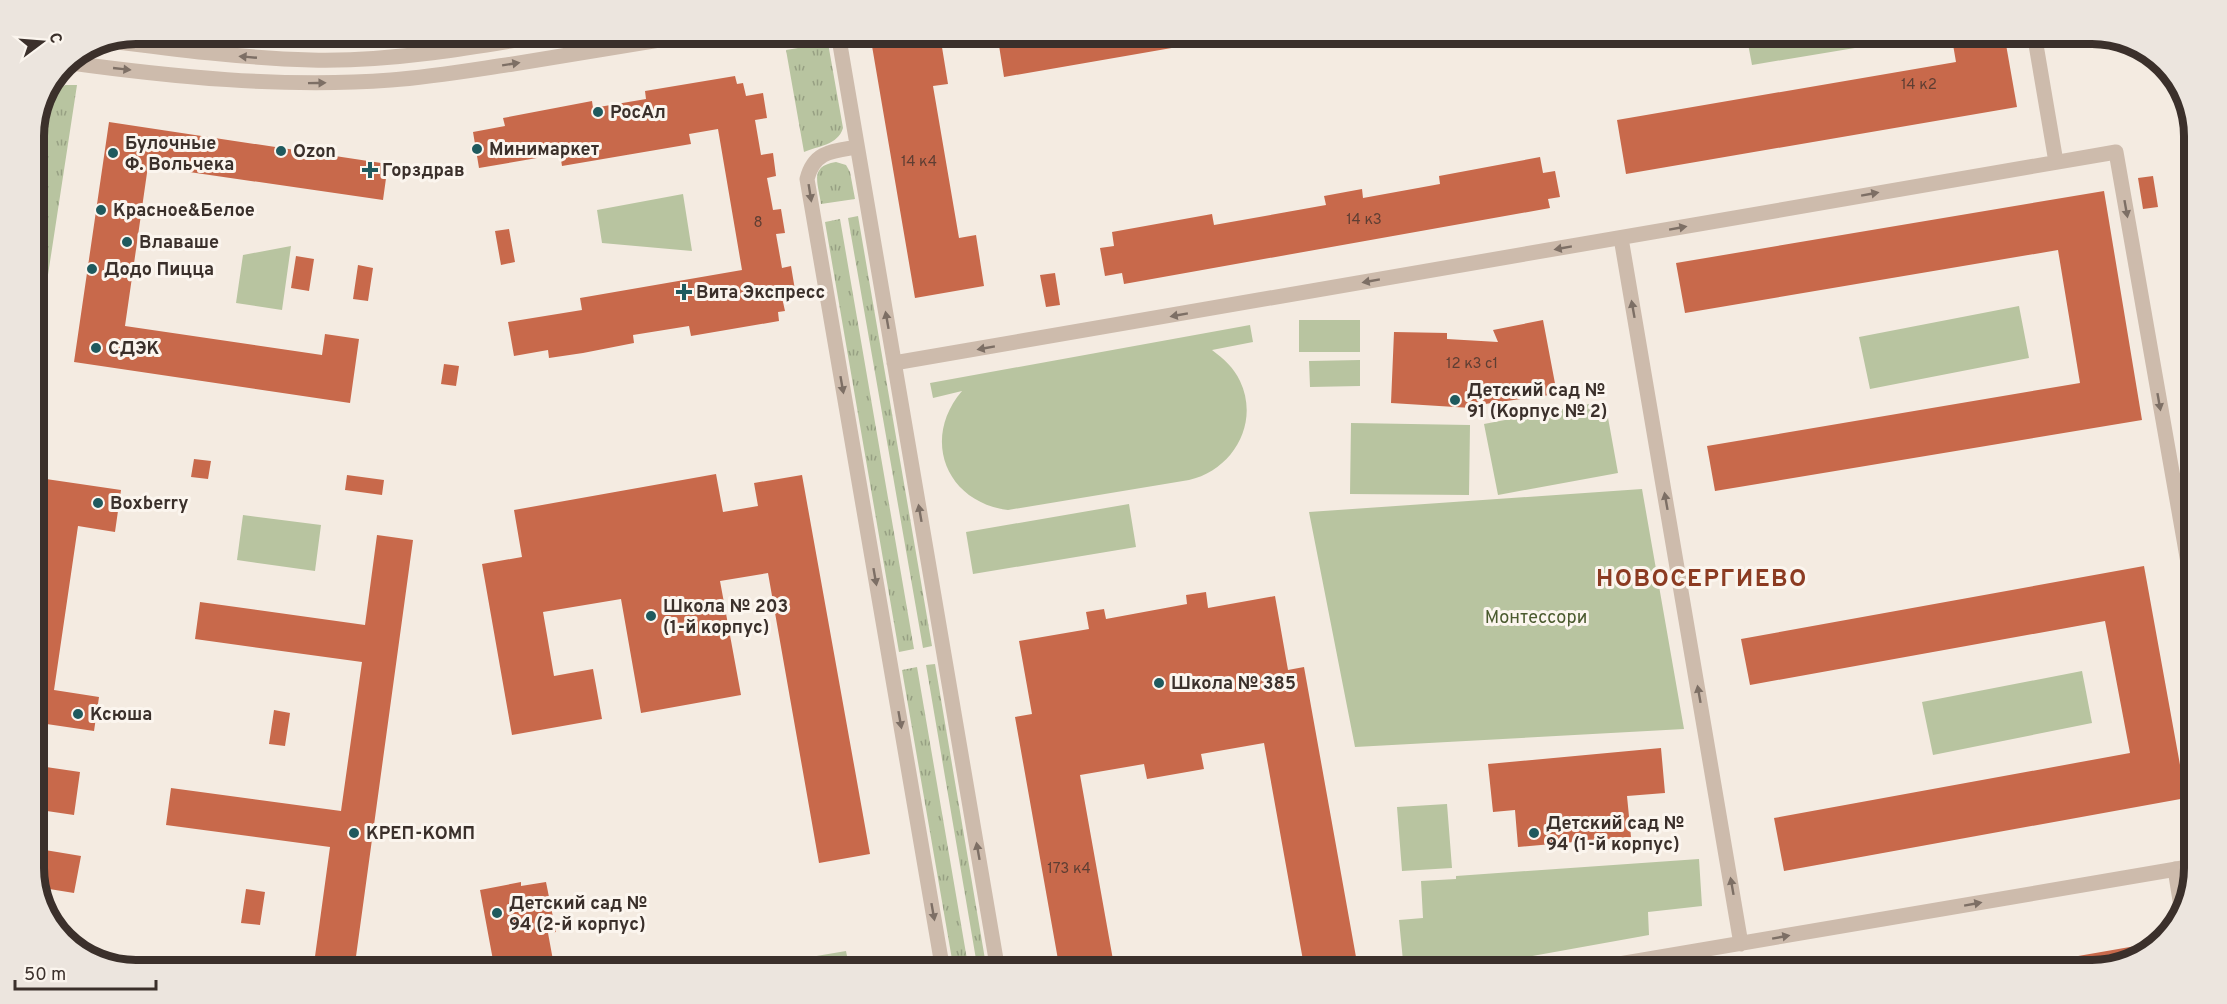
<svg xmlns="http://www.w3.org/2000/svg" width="2227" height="1004" font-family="Overpass,sans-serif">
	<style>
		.grass { fill: url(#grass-tufts) }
		.park { fill: #b8c4a0 }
		.building { fill: #c8694b }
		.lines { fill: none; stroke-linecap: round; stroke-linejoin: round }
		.street { stroke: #cdbbac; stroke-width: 15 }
		.oneway { fill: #7d6f65 }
		.poi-dot { fill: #1f5a5e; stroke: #fbf5ee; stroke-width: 2 }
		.labels { text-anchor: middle; stroke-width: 6; stroke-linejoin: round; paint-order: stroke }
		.number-label { font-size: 15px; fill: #5e3e33 }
		.poi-label { font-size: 18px; font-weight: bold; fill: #3b302b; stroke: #fbf5ee; text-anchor: start }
		.park-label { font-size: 18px; fill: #4a5a2e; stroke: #fbf5ee }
		.district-label { font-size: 24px; font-weight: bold; letter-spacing: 1.5px; fill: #8c3b22; stroke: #fbf5ee }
		.rim { fill: none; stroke: #3b302b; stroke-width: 8 }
	</style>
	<defs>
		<pattern id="grass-tufts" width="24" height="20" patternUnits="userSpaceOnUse" patternTransform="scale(1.5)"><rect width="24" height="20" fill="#b8c4a0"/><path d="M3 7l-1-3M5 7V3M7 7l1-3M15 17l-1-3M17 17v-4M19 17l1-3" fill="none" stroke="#97a083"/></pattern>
	</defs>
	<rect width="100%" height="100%" fill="#f4ebe1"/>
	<path class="grass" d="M828,43L843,128C838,145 818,146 804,152L786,50Z
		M66,85H77L33,373V156L40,114L47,115C50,98 48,92 66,85Z
		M836,162L846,165L850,172L855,199L821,204C818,183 809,166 836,162Z
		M858,216L932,646L923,648L848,218Z
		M840,219L914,649L899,652L825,222Z
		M935,664L987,971H978L926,665Z
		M917,667L969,971H954L902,670Z"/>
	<path class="park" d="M1746,33H1908L1909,39L1752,65Z
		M683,194L692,251L602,243L597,210Z
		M291,246L282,310L236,303L243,255Z
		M2019,306L2029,358L1870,389L1859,337Z
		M1299,320H1360V352H1299Z
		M1250,325L1253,342L1212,350C1224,359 1234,368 1240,381C1260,423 1233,470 1189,480L1008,510C946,502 921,439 962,391L933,398L930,383Z
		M1360,360V386L1310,387L1309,361Z
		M1605,401L1618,473L1498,495L1484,424Z
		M1351,423L1470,425L1469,495L1350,494Z
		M1642,489L1684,729L1355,747L1309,512Z
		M1129,504L1136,547L973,574L966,532Z
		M243,515L321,525L315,571L237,560Z
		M2082,671L2092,723L1933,755L1922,702Z
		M1447,804L1452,868L1402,871L1397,807Z
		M1699,859L1702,906L1648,912L1649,935L1449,971H1404L1399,920L1423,918L1421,881L1456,879V876Z
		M846,951L850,971H729Z"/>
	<path class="building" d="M997,33H1211L1212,41L1004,77Z
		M1951,33H2004L2017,107L1626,174L1617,120L1956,62Z
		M940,35L948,84L933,86L959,238L976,235L984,286L915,298L872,46Z
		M735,76L737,84L743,83L746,96L763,93L767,118L755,120L761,155L773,153L776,176L767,178L773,210L781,209L785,233L776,234L782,268L791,266L795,290L781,293L785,311L778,312L779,321L691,336L689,326L633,335L634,343L583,353L549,358L548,350L514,356L508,322L582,310L580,298L742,270L718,129L689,134L691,144L562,166L560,154L479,168L473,132L505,126L503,118L592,101L593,108L646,99L645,91Z
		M109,122L388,164L383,200L148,166L125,326L322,355L325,334L359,339L350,403L74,362Z
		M1540,157L1543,173L1555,171L1560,197L1548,199L1550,208L1124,284L1122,273L1105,276L1100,248L1114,246L1112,232L1212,214L1214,225L1326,205L1324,196L1362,189L1363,198L1440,184L1439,176Z
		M2153,176L2158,207L2143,209L2138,178Z
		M2104,191L2142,420L1715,491L1707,446L2080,383L2058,250L1685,313L1676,263Z
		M509,229L515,262L501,265L495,231Z
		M296,256L314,259L309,291L291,288Z
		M358,265L373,268L368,301L353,299Z
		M1055,273L1060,305L1046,307L1040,275Z
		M1543,320L1557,394L1471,406V408L1391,403L1394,332L1447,333V339L1498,342L1493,330Z
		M444,364L459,366L456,386L441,384Z
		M194,459L211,461L208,479L191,477Z
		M716,474L723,512L758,506L754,483L802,475L870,854L819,863L768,573L720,581L741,695L641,713L621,599L543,612L554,676L593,669L602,719L512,735L482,564L522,557L514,510Z
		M347,475L384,480L382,495L345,490Z
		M46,479L121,490L115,532L78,526L54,690L99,697L94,731L33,722V563Z
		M377,535L413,540L354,971H313L330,847L166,825L171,788L341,811L362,662L195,639L200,602L365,625Z
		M2144,566L2186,798L1784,871L1774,818L2130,753L2105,621L1750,685L1741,639Z
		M1206,592L1208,608L1275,596L1288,670L1304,667L1356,957L1304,966L1264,743L1201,754L1204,769L1147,779L1144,764L1080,775L1115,971H1060L1015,717L1032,714L1019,641L1089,629L1086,612L1104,609L1106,619L1187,604L1186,595Z
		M274,710L290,713L285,746L269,744Z
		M1661,748L1665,793L1627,796L1631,837L1518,847L1515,810L1493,812L1488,764Z
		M46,767L80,772L74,815L40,810Z
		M33,848L81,856L74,893L37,887L33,876Z
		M521,882V886L546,882L556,932L548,933L555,971H495L480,890Z
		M246,889L265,892L260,925L241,923Z
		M2147,944L2148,954L2092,971H2039L2038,963Z"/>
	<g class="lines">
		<path class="street" d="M838,33L998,971
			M2034,33L2056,162
			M102,40C172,49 241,58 311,60C393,62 477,47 557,33
			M64,62C172,77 282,88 391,80C432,77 472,70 513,64C576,54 639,43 702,33
			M857,147C833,151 814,151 807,179L943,971
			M1621,238L1741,944
			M894,363L2116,152L2194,597
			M2175,869L2182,913
			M1578,971L2194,866"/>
	</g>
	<defs><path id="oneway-solid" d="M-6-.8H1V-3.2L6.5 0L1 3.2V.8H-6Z" transform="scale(1.5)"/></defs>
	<g class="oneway">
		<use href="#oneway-solid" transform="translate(248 57) rotate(-175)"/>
		<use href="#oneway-solid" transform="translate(511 64) rotate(-9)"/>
		<use href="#oneway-solid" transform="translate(122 69) rotate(6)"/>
		<use href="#oneway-solid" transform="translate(317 83) rotate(-1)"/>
		<use href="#oneway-solid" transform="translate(810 193) rotate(81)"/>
		<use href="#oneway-solid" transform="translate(1870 194) rotate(-10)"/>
		<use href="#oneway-solid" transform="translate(2126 209) rotate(80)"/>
		<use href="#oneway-solid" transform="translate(1678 228) rotate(-10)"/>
		<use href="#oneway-solid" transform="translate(1563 248) rotate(170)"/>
		<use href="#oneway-solid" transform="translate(1371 281) rotate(170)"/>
		<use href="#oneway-solid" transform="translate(1633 309) rotate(-100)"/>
		<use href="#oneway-solid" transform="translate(1179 315) rotate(170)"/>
		<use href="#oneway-solid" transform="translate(887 320) rotate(-100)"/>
		<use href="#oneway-solid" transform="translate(986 348) rotate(170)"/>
		<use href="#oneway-solid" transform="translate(842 385) rotate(80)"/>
		<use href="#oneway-solid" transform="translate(2159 402) rotate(80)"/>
		<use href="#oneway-solid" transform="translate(1666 501) rotate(-100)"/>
		<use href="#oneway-solid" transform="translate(920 513) rotate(-100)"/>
		<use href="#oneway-solid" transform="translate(875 577) rotate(80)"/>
		<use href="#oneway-solid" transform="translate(1699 694) rotate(-100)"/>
		<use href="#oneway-solid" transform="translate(900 720) rotate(80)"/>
		<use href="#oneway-solid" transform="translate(978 851) rotate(-100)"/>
		<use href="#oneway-solid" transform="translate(1732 886) rotate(-100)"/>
		<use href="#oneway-solid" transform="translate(1973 904) rotate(-10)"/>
		<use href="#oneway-solid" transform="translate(933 912) rotate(80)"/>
		<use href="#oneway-solid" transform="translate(1781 937) rotate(-10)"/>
	</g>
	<g class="poi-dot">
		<circle cx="598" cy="112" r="6"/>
		<circle cx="477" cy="149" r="6"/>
		<circle cx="281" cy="151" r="6"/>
		<circle cx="113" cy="153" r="6"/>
		<path d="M367 161h6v6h6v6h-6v6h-6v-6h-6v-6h6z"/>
		<circle cx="101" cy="210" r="6"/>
		<circle cx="127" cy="242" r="6"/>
		<circle cx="92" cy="269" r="6"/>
		<path d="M681 283h6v6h6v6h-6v6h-6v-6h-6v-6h6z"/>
		<circle cx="96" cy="348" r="6"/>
		<circle cx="1455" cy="400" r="6"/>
		<circle cx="98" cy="503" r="6"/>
		<circle cx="651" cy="616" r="6"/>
		<circle cx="1159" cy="683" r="6"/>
		<circle cx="78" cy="714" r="6"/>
		<circle cx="354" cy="833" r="6"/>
		<circle cx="1534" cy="833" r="6"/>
		<circle cx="497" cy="913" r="6"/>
	</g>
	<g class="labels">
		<g class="number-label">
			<text x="1919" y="89">14 к2</text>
			<text x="919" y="166">14 к4</text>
			<text x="1364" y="224">14 к3</text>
			<text x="758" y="227">8</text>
			<text x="1472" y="368">12 к3 c1</text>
			<text x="1069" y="873">173 к4</text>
		</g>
		<g class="poi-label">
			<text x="610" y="118">РосАл</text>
			<text x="125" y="149">Булочные<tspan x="125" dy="21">Ф. Вольчека</tspan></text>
			<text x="489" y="155">Минимаркет</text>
			<text x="293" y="157">Ozon</text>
			<text x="382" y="176">Горздрав</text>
			<text x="113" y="216">Красное&amp;Белое</text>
			<text x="139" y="248">Влаваше</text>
			<text x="104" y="275">Додо Пицца</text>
			<text x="696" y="298">Вита Экспресс</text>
			<text x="108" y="354">СДЭК</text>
			<text x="1467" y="396">Детский сад №<tspan x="1467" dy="21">91 (Корпус № 2)</tspan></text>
			<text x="110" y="509">Boxberry</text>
			<text x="663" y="612">Школа № 203<tspan x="663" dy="21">(1-й корпус)</tspan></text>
			<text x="1171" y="689">Школа № 385</text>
			<text x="90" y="720">Ксюша</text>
			<text x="1546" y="829">Детский сад №<tspan x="1546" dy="21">94 (1-й корпус)</tspan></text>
			<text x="366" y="839">КРЕП-КОМП</text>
			<text x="509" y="909">Детский сад №<tspan x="509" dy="21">94 (2-й корпус)</tspan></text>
		</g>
		<g class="park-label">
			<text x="1536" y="623">Монтессори</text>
		</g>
		<g class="district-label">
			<text x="1702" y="586">НОВОСЕРГИЕВО</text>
		</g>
	</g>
	<path d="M0 0H2227V1004H0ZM136 44H2092A92 92 0 0 1 2184 136V868A92 92 0 0 1 2092 960H136A92 92 0 0 1 44 868V136A92 92 0 0 1 136 44Z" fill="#ece5de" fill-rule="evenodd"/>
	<path class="rim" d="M136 44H2092A92 92 0 0 1 2184 136V868A92 92 0 0 1 2092 960H136A92 92 0 0 1 44 868V136A92 92 0 0 1 136 44Z"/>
	<g transform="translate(42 42) rotate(74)" stroke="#fbf5ee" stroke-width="4.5" paint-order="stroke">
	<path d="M0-4.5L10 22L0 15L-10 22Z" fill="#3b302b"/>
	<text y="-9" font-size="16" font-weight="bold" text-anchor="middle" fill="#3b302b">С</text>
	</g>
	<path d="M15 980v9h141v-9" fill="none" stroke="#3b302b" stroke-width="3"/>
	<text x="24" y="980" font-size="18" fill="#3b302b" stroke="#fbf5ee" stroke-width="4.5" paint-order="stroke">50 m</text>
</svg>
